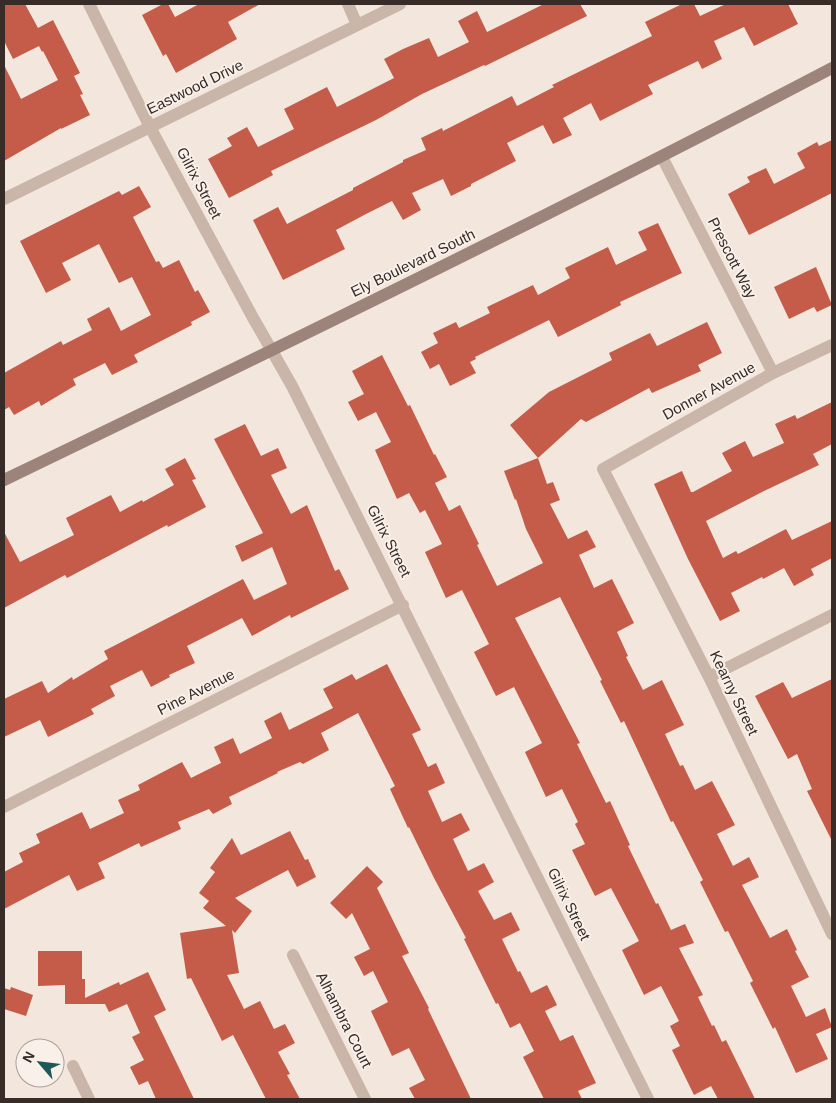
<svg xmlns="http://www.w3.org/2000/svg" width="836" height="1103" font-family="Helvetica,sans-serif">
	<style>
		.building { fill: #c45c49 }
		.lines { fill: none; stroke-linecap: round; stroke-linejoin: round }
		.minor { stroke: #cab5a9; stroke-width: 12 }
		.secondary { stroke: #9d847a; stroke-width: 12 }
		.labels { text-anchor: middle; stroke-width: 4; stroke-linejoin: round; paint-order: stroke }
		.street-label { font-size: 15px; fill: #372c28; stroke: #f9f0e9 }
	</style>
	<rect width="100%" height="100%" fill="#f2e6dd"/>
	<path class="building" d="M4,4H25L38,28L53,20L80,73L74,76L83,94L80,95L90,115L61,129V128L4,161V65L21,99L58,80L43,51L42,52L39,46L13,59L4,41Z
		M163,4H168L175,17L199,4H260L228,22L237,39L176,73L166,54L163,56L142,15Z
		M544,4H580L587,16L485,66L484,65L422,94L376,120L271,171L273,175L229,198L208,159L232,146L227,138L247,127L258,147L294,129L284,109L327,87L337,107L394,78L384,59L403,49L429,38L438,57L469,42L458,21L477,11L487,32Z
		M682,4H694L700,16L726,4H788L798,24L754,46L744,27L714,41L722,59L702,69L698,61L648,85L653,94L600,121L591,103L563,118L572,135L553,144L543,125L507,143L516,161L471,184V186L451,196L443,179L412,193L421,210L403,220L392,201L366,214L336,230L345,249L283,280L253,220L278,207L287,224L353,190V188L403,162V160L426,150L421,138L442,128L443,131L512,96L517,106L554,87L552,85L652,36L645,22Z
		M832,140V193L749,235L728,194L750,182L747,177L766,168L774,184L805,168L797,153L817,142L819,146Z
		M139,186L151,207L133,217L156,262L159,261L163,268L179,260L195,292L198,290L210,312L191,322L192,325L134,355L138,362L112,375L105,363L73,379L76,385L41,406L39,401L14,415L9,407L4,410V373L61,341L63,345L92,330L87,319L109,307L121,331L151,315L132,277L119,283L99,244L62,263L71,280L46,293L20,241L119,191L122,195Z
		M658,223L682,273L620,302L621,305L558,337L549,320L475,357L476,359L470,362L476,373L450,386L439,364L430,369L421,352L438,343L433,333L456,322L459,328L490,313L487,307L533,285L538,295L570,278L565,268L608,247L616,265L647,250L638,232Z
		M816,267L832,305L817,312L814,307L789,319L774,287Z
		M707,322L722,353L698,365L701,371L652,393L649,388L586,422L581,419L538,458L510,425L549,392L612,360L609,353L650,333L657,346Z
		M382,355L408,406L410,405L434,455L435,454L447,477L435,483L449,511L460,505L479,544L477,545L497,586L543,563L526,529L516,499L515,500L504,471L538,458L547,484L553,482L560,500L550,504L568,539L587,530L596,547L579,555L594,588L612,579L634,623L617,632L628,656L626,657L643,690L662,680L684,725L665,734L680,766L683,765L695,790L712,781L735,825L717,834L733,866L749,857L759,877L742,885L770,938L787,929L797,950L795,951L809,977L791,986L806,1017L825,1008L832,1027L816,1034L828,1059L796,1073L775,1027L773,1029L750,983L753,981L728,931L725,932L700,882L703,880L673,821L671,822L624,721L621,723L600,681L602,680L560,597L515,618L580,743L577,744L606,803L610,801L630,845L628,846L656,904L658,903L671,930L685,924L694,943L679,948L703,995L698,997L712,1026L714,1025L722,1042L726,1040L755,1099H718L711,1086L694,1095L672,1050L680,1046L670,1026L679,1021L661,986L644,995L622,950L639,941L611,888L595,896L572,850L585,844L575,824L578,822L562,789L546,797L525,752L542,743L514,687L496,696L474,652L489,644L462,590L446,598L425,552L442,544L425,510L420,513L409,493L397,499L375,450L391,442L376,412L358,421L348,402L364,394L352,371Z
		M832,402V444L813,454L819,465L764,491L706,521L723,558L736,551L738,554L786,529L792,540L832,521V558L811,569L814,575L794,586L784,568L763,579L762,577L731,593L740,611L720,621L688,559L654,484L682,471L691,492H693L732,471L722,453L745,441L753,457L784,443L775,424L795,415L797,419Z
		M245,424L261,456L278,448L287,468L271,475L291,514L307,505L335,571L339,569L349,589L291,618L290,615L252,636L242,618L187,646L195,663L169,675L170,677L151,687L142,670L110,686L115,696L91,709L94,714L48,737L40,720L4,737V699L42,681L48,693L72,677L73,680L108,659L104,651L243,579L254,600L287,584L272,547L242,562L235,546L263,533L214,439Z
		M185,458L196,479L192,480L206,507L168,527L167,525L67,578L65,575L4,608V532L20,562L74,535L66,518L111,495L120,512L142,500L143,502L174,485L165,469Z
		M387,664L421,730L412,734L428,767L436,763L445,783L428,791L442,822L461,813L470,830L453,839L468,871L484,863L494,882L478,891L494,920L511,912L520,930L502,939L518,972L520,971L531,993L547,985L557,1005L545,1011L560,1041L573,1035L596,1083L578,1091L582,1099H544L523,1057L534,1051L520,1023L510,1028L498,1003L496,1004L464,939L466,938L434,878L409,827L408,828L390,789L395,786L358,713L321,733L329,750L303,764L300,762L277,772L278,773L229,797L232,804L213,814L209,809L178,822L181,829L141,847L139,843L98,863L105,878L77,891L69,875L4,909V872L23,862L19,853L40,843L36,834L82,812L90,829L124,813L118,800L140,790L138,785L182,762L191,778L221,763L214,747L233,738L240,754L272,738L264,721L281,712L289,730L333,708L323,689L352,674L356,680Z
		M832,679V841L807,791L812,789L797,754L788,759L755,696L783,682L792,698Z
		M290,831L305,860L308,859L316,877L297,887L288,870L235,898L252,911L235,933L232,930L239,973L227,975L244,1009L260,1001L274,1029L285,1024L295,1043L278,1052L290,1074L287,1075L300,1099H266L233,1035L222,1041L191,978L187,979L180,933L226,926L203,908L209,901L199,893L215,872L210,868L232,838L241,855Z
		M367,866L383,882L377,888L409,953L402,956L429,1008L428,1009L471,1099H415L409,1088L425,1080L409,1048L392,1056L371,1011L388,1002L373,971L364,976L354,957L370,949L352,913L346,919L330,903Z
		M38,951H82V979H85V998L119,982L120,985L148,972L166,1010L154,1016L194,1099H156L148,1081L139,1085L130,1067L144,1060L132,1037L140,1033L127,1004L109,1012L105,1004H65V985L38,986Z
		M11,987L33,995L26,1016L4,1009V988L10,990Z"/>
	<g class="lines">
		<path class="minor" d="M89,4L150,127L252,316L292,386L648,1099
			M348,4L357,25
			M662,157L773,373
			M4,199L400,4
			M832,345L773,373L603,469L709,677L832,934
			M709,677L832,615
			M4,807L403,605
			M293,955L365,1099
			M73,1066L89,1099"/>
		<path class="secondary" d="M4,480C282,346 559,211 832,68"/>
	</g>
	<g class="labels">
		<g class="street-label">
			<text transform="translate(195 87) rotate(-26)" y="5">Eastwood Drive</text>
			<text transform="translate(199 183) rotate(62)" y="5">Gilrix Street</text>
			<text transform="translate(732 258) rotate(63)" y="5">Prescott Way</text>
			<text transform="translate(413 263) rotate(-26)" y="5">Ely Boulevard South</text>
			<text transform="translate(709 391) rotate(-29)" y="5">Donner Avenue</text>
			<text transform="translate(389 541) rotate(63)" y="5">Gilrix Street</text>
			<text transform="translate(196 692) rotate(-27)" y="5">Pine Avenue</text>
			<text transform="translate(734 693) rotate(64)" y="5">Kearny Street</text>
			<text transform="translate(569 904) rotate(64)" y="5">Gilrix Street</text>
			<text transform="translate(344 1020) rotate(63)" y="5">Alhambra Court</text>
		</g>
	</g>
	<rect width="836" height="1103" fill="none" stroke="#372c28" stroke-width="10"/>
	<g transform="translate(40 1063) rotate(298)"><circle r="24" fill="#f9f0e9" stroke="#aba29c"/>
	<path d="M0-4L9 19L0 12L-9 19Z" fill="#1f5857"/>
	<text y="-8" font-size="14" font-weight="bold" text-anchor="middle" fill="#372c28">N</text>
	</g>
</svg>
